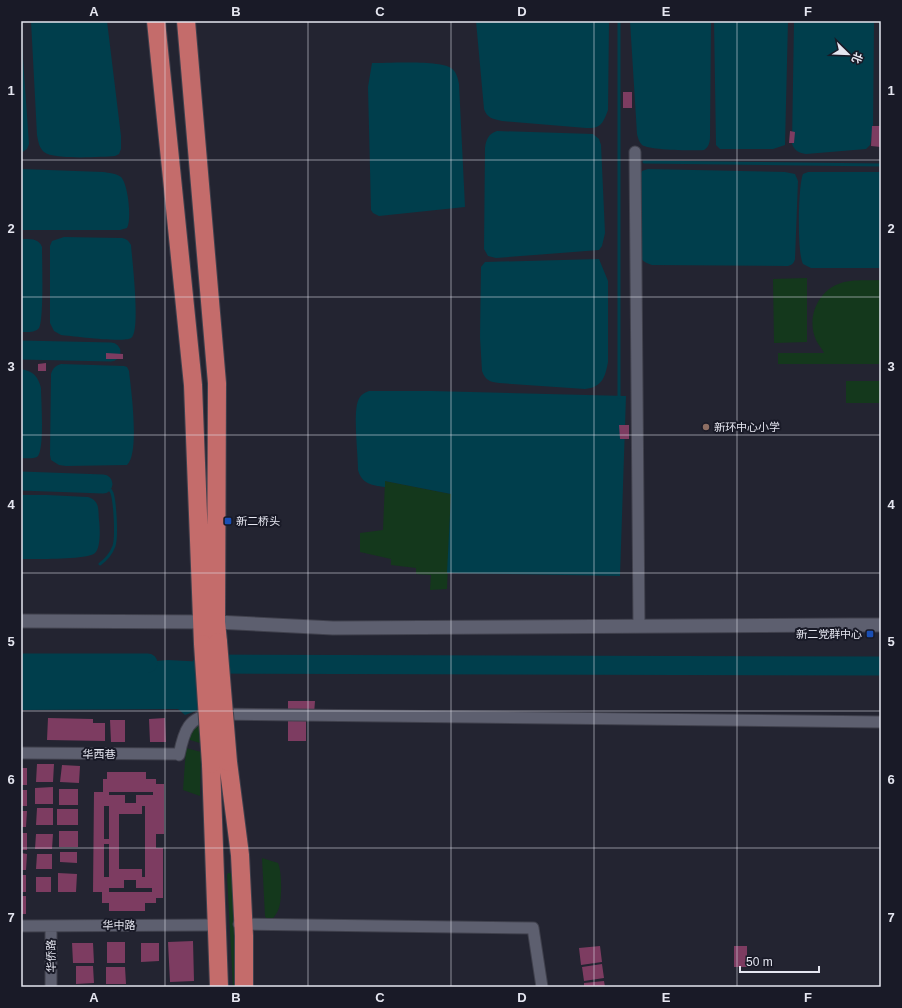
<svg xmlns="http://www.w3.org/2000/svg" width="902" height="1008" font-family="Helvetica,'Noto Sans SC',sans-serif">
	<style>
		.green { fill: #14381c }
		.water { fill: #003e4c }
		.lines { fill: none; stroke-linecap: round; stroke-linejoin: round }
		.stream { stroke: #003e4c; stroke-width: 3 }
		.river { stroke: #003e4c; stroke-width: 19 }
		.building { fill: #7d3c61; fill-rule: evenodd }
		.minor-casing { stroke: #40414d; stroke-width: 13 }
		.tertiary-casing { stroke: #40414d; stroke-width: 15 }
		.trunk-casing { stroke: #40414d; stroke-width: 20 }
		.minor { stroke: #5d5f6f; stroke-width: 11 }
		.tertiary { stroke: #5d5f6f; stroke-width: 13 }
		.trunk { stroke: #c46c6b; stroke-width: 18 }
		.trunk-bridge-casing { stroke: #40414d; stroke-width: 20; stroke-linecap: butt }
		.trunk-bridge { stroke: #c46c6b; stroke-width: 18 }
		.grid { fill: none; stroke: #e5e6f0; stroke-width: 1; stroke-opacity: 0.55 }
		.education-dot { fill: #8d6e63; stroke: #191a27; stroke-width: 1.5 }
		.transit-dot { fill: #1a4fb4; stroke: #191a27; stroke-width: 1.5 }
		.labels { text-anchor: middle; stroke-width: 4; stroke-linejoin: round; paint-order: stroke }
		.poi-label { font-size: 11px; fill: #e5e6f0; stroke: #191a27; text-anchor: start }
		.street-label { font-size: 11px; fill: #e5e6f0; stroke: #191a27 }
		.neatline { fill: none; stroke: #e5e6f0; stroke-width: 1.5 }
		.grid-label { font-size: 13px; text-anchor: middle; font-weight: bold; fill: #e5e6f0 }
	</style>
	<rect width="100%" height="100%" fill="#232431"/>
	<path class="green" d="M807,278V342L774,343L773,279Z
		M881,280V364H778V353H824C822,349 818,344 816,340C806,318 818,290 841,283C853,279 868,281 881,280Z
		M846,381H881V403H846Z
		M385,481L451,494L447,589L430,590L431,575L416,574V568L391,565V559L360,552V533L383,530Z
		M200,720L203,744L187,739L189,733Z
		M186,748L201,752L200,796L183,790Z
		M262,858L278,863C282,871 282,899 279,908C277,914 273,919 268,923L265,916Z
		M228,873H233L241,987H233L227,875Z"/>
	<path class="water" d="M31,21H107L121,136V149L119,154L115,156C101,157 54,160 44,152C39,148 38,140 37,135Z
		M476,21H609L608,110C603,123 601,129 586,128L502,121C493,119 487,118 484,109Z
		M630,21H711L710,136C710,142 709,147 704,150C693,151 649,150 642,145C639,142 638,138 637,134Z
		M714,21H788L785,145L773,149H720L716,145Z
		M794,21H874L873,130L870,145L866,149L806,154C799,153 795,151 792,144Z
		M879,21H881V142Z
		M21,30L29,144L27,149L21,153Z
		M372,63C388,63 440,60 451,68C456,71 458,78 459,84L465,207L379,216L373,213L371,210L368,87Z
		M497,131L593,134L599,139L601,145L605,233L602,246L599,250L496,258L488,256L484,249L485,148C486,140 488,134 497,131Z
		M21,169L103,172C109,173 116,173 121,177C128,184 132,219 127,228L120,230H21Z
		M648,169L785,172L795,174L798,181L795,259C794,263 792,265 788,266L652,265C646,263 643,262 640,256V175L642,171Z
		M808,172H881V268H811L803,264C797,253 798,186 803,174Z
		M64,237L120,238C126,238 128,240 131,245C132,259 141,332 131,338C124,343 72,336 61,335L54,331L50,323V246L52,241Z
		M21,239C29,239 39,238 42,247C42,259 44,321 39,328C35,333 26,332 21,332Z
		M599,259L608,281V362C605,378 602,387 585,389L499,383C490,382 485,380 482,371L480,337L481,267L485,262Z
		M61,364L124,366L127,367L129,371C131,389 140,453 127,465L66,466L59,465L51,460L50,455L51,374C53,368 55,366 61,364Z
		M21,369C33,371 38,376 41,388C41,399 45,451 37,457C33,459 25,458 21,458Z
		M369,391H431L626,396L620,576L447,573L451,494L385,481V487C371,485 362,484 358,470C358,454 353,414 358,401C360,395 364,393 369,391Z
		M21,495H47L88,497C100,501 98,509 99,520C100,527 101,548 95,553C89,560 33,559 21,559Z
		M168,660L206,662L209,706L185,715L178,709L21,710V662L85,663L91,666Z"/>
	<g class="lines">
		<path class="stream" d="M644,162L881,165
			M619,397V21
			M100,564C107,559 111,554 114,546C117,536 115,503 112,493C110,488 107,487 103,484"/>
		<path class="river" d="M21,350L111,352
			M21,481L103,484
			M21,663H148
			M202,664L881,666"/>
	</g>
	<path class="building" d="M623,92H632V108H623Z
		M872,126H881V147L871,146Z
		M790,131L795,132L794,143H789Z
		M106,353L123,354V359H106Z
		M46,363V371H38V364Z
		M619,425H629V439H620Z
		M288,701H315L314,714L306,713V741H288Z
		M48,718L93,719V723H105V741L47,740Z
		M165,718L166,742H150L149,719Z
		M110,720H125V742H111Z
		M37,764H54L53,782H36Z
		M62,765L80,766L79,783L60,782Z
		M21,768H27V785H21Z
		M107,772H146V779H156V784H164V834H156V848H163V898H156V903H145V911H109V903H102V892H93L94,792H103V779H107ZM109,792H153V795H136V803H125V795H109ZM104,806H109V839H104ZM142,806H145V877H142V869H119V814H142ZM104,844H109V877H104ZM124,880H136V888H152V892H109V888H124Z
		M53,787V804H35V788Z
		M59,789H78V805H59Z
		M21,790H27V806H21Z
		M37,808H53V825H36Z
		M57,809H78V825H57Z
		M21,811H27L26,827H21Z
		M59,831H78V847H59Z
		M21,833H27V850H21Z
		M36,834H53L52,849H35Z
		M60,852H77V863L60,862Z
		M21,853L27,854L26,870H21Z
		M37,854H52V869H36Z
		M58,873L77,874L76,892H58Z
		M21,875H26V892H21Z
		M36,877H51V892H36Z
		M21,896H26V914H21Z
		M193,941L194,981L170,982L168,942Z
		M107,942H125V963H107Z
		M72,943H93L94,963H73Z
		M141,943H159V961L141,962Z
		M600,946L602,962L581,965L579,948Z
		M734,946H747V967H734Z
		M602,964L604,978L584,981L582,967Z
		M76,966H93L94,983L76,984Z
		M106,967H125L126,984H106Z
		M604,981L605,987H584V983Z"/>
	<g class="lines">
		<g class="minor-casing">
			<path id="minor" d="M635,152L639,626
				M21,753L177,754
				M179,755C184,731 188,716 215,714L881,722
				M239,924L533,928L542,987
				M21,926L216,925
				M51,926V987"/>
		</g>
		<g class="tertiary-casing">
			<path id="tertiary" d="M21,621L216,622L333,628L851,625H881"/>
		</g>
		<g class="trunk-casing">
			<path id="trunk" d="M156,21L193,385L203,644
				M186,21L217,383L216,622L218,642
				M228,762L240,855L244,936V987
				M211,764L219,987"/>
		</g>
		<use href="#minor" class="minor"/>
		<use href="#tertiary" class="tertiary"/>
		<use href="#trunk" class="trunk"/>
		<g class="trunk-bridge-casing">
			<path id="trunk-bridge" d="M218,642L228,762
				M203,644L211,764"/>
		</g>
		<use href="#trunk-bridge" class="trunk-bridge"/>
	</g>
	<path class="grid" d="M165,21V987M308,21V987M451,21V987M594,21V987M737,21V987M21,160H881M21,297H881M21,435H881M21,573H881M21,711H881M21,848H881"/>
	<circle class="education-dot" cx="706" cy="427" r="4"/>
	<g class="transit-dot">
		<rect x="224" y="517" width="8" height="8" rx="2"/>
		<rect x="866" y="630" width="8" height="8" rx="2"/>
	</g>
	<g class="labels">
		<g class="poi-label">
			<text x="714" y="431">新环中心小学</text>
			<text x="236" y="525">新二桥头</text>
			<text x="862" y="638" text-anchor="end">新二党群中心</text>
		</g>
		<g class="street-label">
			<text x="99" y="758">华西巷</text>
			<text x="119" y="929">华中路</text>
			<text transform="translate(51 956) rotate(-91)" y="4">华侨路</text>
		</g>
	</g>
	<rect width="902" height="1008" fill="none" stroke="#191a27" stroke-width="44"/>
	<g transform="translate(848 54) rotate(113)" stroke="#191a27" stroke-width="3" paint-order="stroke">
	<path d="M0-3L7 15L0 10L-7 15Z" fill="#e5e6f0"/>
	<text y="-6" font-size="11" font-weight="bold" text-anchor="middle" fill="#e5e6f0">北</text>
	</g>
	<path d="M740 966v6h79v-6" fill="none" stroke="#e5e6f0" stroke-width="2"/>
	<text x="746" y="966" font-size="12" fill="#e5e6f0" stroke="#191a27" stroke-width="3" paint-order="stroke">50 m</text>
	<rect x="22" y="22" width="858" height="964" class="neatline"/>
	<g class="grid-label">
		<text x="94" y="16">A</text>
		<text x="236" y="16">B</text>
		<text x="380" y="16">C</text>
		<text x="522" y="16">D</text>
		<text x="666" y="16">E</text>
		<text x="808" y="16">F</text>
		<text x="11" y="95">1</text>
		<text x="891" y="95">1</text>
		<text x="11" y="233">2</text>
		<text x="891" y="233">2</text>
		<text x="11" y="371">3</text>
		<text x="891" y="371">3</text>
		<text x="11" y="509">4</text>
		<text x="891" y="509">4</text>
		<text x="11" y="646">5</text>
		<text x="891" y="646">5</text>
		<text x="11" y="784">6</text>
		<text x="891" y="784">6</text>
		<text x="11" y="922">7</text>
		<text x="891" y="922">7</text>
		<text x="94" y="1002">A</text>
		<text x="236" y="1002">B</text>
		<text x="380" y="1002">C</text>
		<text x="522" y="1002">D</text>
		<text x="666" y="1002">E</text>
		<text x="808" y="1002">F</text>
	</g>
</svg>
